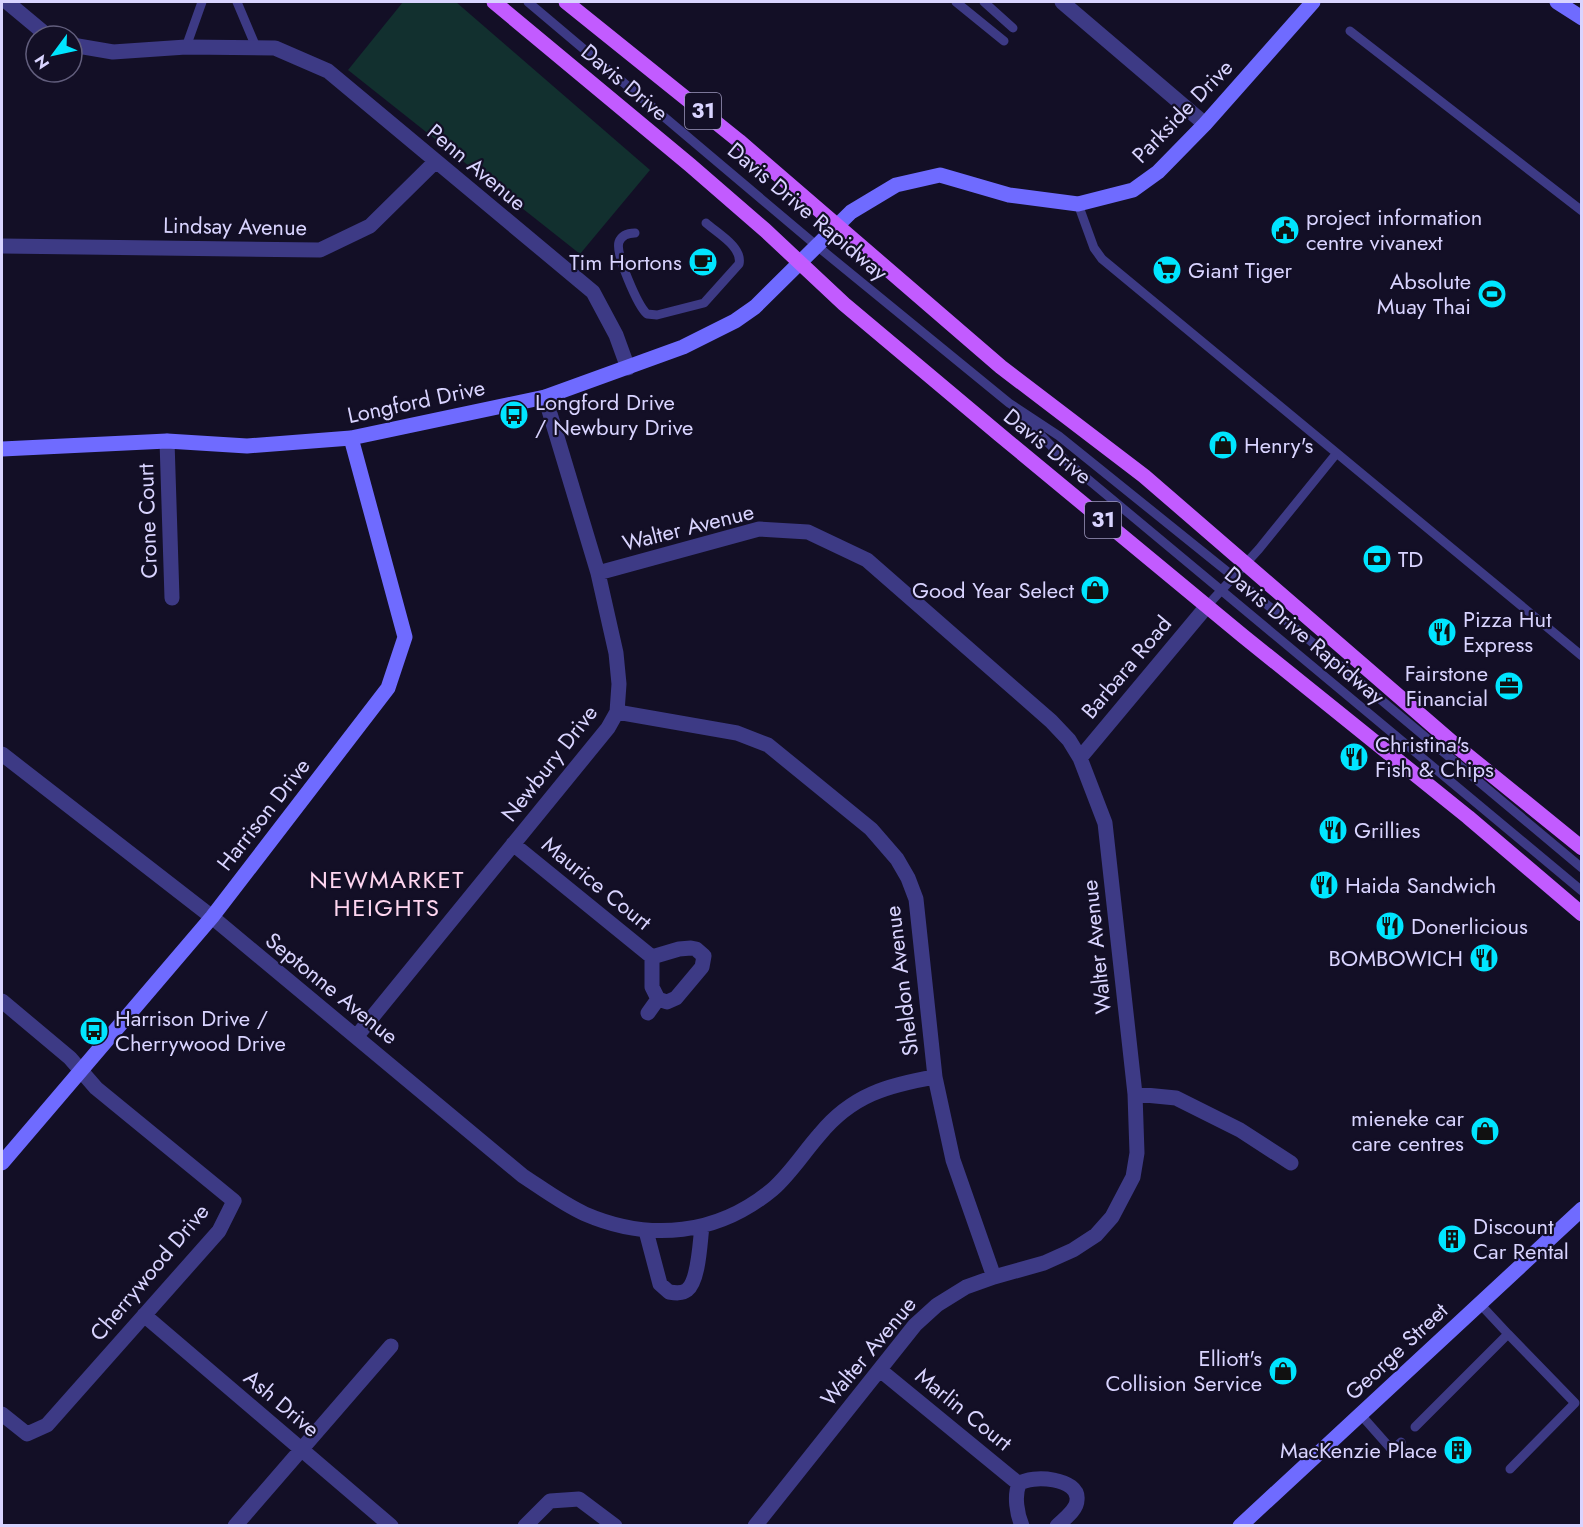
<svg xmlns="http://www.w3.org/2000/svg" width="1583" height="1527" font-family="Jost,sans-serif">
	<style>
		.green { fill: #12302f }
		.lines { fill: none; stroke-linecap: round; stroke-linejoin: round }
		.lane { stroke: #3d3a85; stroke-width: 9 }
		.street { stroke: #3d3a85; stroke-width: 15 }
		.secondary { stroke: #6f6bff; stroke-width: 15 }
		.primary { stroke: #c25bff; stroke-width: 15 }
		.labels { text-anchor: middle; stroke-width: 4.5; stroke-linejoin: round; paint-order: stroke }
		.shield { fill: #130f26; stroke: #9e99be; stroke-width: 1.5 }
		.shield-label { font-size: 21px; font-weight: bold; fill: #d9d4ff }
		.street-label { font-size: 22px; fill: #d9d4ff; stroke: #130f26 }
		.poi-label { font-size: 22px; fill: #d9d4ff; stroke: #130f26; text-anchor: start }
		.neighbourhood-label { font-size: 24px; letter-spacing: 1.5px; fill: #ffd6f0; stroke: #130f26 }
	</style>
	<rect width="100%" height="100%" fill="#130f26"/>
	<path class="green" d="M403,2H456L650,170L580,254L348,70Z"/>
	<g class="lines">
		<path class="lane" d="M237,2L256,47
			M528,2L817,246L1009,403L1059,436L1234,577L1582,868
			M956,2L1004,41
			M984,2L1013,28
			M1350,31L1582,211
			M186,47L202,2
			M1078,204L1094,248L1102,259L1582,656
			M635,233C629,233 622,234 619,242C615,254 638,306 647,314L657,315L704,303L739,264C743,247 717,233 706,223
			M1023,417L1066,461L1582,891
			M1207,606L1259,549L1336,454
			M1480,1304L1508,1334
			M1361,1415L1392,1450L1401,1442
			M1415,1427L1508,1334L1575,1403L1510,1469"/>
		<path class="street" d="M7,2L43,32L52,36
			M1062,2L1205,124
			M72,45L113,52L186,47L275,48L328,71L593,292L616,335L628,368
			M2,246L320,250L370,226L436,161
			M167,441L172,598
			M598,573L759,529L808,532L867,560L1051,721L1069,740L1080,758L1105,823L1135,1094L1137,1153L1133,1177L1112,1217L1096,1235L1073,1250L1044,1263L994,1277L966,1287L937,1305L915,1325L755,1526
			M617,712L737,733L768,745L871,829L897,859L908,878L916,899L935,1077L953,1160L994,1277
			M2,754L212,917L523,1176C543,1189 563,1204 585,1214C650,1242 718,1235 773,1189C791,1173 804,1152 820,1134C852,1095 888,1085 935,1077
			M1080,758L1207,606
			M513,844L652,957
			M691,948L696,949L704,956L702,967L676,998L667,1002L658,999L652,987V957L679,949Z
			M2,1001L70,1058L96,1088L234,1201L219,1231L47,1425L27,1434L2,1414
			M648,1013L658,999
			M356,1037L608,728L617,712L619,684L616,653L598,573L545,397
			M1135,1094L1176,1098L1240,1130L1291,1163
			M646,1231L660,1284L669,1292C675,1293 682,1294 687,1290C699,1281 700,1241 702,1226
			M144,1315L391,1526
			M880,1370L1019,1484
			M1019,1484C1031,1474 1080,1478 1077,1500C1077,1510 1064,1519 1057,1526
			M1019,1484C1014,1496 1017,1514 1022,1526
			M235,1526L391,1346
			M525,1526L550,1501L579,1499L615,1526"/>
		<path class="secondary" d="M1557,2L1582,18
			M2,449L167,441L247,446L351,438L545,397L683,347L735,321L755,307L851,212L896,185L940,175L1009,195L1078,204L1133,190L1158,172L1205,124L1313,2
			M2,1163L212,917L388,688L405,637L351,438
			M1240,1526L1582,1209"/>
		<path class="primary" d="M494,2L690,165L765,230L844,304L1000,435L1243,636L1468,817L1582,914
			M566,2L739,141L1001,367L1144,476L1461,750L1582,848"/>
	</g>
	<defs>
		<g id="civic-disc" transform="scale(1.5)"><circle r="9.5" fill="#00e5ff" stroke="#130f26"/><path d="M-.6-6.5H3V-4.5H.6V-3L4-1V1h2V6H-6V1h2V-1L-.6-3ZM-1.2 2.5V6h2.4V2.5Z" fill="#111"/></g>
		<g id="cafe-disc" transform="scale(1.5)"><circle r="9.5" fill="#00e5ff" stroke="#130f26"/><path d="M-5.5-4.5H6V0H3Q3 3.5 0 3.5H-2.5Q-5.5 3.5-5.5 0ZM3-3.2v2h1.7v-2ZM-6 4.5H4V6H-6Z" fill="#111"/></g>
		<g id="supermarket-disc" transform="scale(1.5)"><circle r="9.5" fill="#00e5ff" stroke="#130f26"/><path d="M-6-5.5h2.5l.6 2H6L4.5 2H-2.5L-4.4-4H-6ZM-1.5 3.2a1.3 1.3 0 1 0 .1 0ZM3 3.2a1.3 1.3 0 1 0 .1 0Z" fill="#111"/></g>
		<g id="stadium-disc" transform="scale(1.5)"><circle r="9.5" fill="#00e5ff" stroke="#130f26"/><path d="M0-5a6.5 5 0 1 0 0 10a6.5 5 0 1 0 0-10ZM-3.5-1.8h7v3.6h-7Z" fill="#111"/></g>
		<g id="bus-disc" transform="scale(1.5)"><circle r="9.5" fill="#00e5ff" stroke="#130f26"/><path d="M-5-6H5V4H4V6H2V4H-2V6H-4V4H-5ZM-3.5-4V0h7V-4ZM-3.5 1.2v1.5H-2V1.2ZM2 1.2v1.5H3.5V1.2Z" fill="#111"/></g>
		<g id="shop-disc" transform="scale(1.5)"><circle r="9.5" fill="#00e5ff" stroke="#130f26"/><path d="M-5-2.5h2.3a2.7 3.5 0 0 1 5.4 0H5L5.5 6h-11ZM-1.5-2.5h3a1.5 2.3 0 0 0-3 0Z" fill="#111"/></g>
		<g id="bank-disc" transform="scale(1.5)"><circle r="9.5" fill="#00e5ff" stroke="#130f26"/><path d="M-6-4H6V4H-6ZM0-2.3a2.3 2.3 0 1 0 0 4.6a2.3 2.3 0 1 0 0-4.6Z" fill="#111"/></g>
		<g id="restaurant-disc" transform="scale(1.5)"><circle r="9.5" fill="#00e5ff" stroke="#130f26"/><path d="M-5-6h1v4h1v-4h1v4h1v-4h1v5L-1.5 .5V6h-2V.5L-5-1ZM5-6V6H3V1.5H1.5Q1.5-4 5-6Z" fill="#111"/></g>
		<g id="office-disc" transform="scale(1.5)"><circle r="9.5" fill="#00e5ff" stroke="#130f26"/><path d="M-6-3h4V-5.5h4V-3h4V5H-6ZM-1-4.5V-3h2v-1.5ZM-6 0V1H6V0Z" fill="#111"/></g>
		<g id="building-disc" transform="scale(1.5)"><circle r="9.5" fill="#00e5ff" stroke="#130f26"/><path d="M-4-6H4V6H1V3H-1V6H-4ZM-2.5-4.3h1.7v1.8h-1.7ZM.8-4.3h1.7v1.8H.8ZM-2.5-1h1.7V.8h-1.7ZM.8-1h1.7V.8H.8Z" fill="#111"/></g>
	</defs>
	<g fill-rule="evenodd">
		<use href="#civic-disc" x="1285" y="230"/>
		<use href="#cafe-disc" x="703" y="262"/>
		<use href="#supermarket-disc" x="1167" y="270"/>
		<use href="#stadium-disc" x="1492" y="294"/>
		<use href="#bus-disc" x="514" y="415"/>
		<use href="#shop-disc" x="1223" y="445"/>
		<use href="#bank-disc" x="1377" y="559"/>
		<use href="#shop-disc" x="1095" y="590"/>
		<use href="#restaurant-disc" x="1442" y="632"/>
		<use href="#office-disc" x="1509" y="686"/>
		<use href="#restaurant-disc" x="1354" y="757"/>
		<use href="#restaurant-disc" x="1333" y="830"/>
		<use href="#restaurant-disc" x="1324" y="885"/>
		<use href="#restaurant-disc" x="1390" y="926"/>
		<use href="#restaurant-disc" x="1484" y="958"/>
		<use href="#bus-disc" x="94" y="1031"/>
		<use href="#shop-disc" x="1485" y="1131"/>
		<use href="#building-disc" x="1452" y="1239"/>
		<use href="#shop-disc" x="1283" y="1371"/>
		<use href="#building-disc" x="1458" y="1450"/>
	</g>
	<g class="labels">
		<g class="shield">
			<rect x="685" y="93" width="36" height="36" rx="4.5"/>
			<rect x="1085" y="502" width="36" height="36" rx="4.5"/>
		</g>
		<g class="shield-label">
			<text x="703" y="118">31</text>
			<text x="1103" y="527">31</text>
		</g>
		<g class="street-label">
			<text transform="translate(625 82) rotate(40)" y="8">Davis Drive</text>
			<text transform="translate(1182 111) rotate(-46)" y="8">Parkside Drive</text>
			<text transform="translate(477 167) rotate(40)" y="8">Penn Avenue</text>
			<text transform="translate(808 211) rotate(40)" y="8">Davis Drive Rapidway</text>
			<text transform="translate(235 226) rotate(1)" y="8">Lindsay Avenue</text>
			<text transform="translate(416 401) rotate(-12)" y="8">Longford Drive</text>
			<text transform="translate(1048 446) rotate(39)" y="8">Davis Drive</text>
			<text transform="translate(147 521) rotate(-92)" y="8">Crone Court</text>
			<text transform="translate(688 527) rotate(-14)" y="8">Walter Avenue</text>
			<text transform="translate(1305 635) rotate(40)" y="8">Davis Drive Rapidway</text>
			<text transform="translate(1126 667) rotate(-50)" y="8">Barbara Road</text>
			<text transform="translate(549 763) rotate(-52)" y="8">Newbury Drive</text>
			<text transform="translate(263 814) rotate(-52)" y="8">Harrison Drive</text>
			<text transform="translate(597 883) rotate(39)" y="8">Maurice Court</text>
			<text transform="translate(1096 947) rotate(-96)" y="8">Walter Avenue</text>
			<text transform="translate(901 981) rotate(-97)" y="8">Sheldon Avenue</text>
			<text transform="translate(332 988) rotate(39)" y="8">Septonne Avenue</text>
			<text transform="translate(149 1272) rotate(-50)" y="8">Cherrywood Drive</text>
			<text transform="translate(868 1351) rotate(-50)" y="8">Walter Avenue</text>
			<text transform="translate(1396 1351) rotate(-43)" y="8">George Street</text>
			<text transform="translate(282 1403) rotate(40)" y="8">Ash Drive</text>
			<text transform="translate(964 1409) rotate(39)" y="8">Marlin Court</text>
		</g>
		<g class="poi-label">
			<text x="1306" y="225">project information<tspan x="1306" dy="25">centre vivanext</tspan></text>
			<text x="682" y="270" text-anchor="end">Tim Hortons</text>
			<text x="1188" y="278">Giant Tiger</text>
			<text x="1471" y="289" text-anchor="end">Absolute<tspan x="1471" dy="25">Muay Thai</tspan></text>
			<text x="535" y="410">Longford Drive<tspan x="535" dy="25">/ Newbury Drive</tspan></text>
			<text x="1244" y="453">Henry's</text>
			<text x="1398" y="567">TD</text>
			<text x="1074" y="598" text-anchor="end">Good Year Select</text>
			<text x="1463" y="627">Pizza Hut<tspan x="1463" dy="25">Express</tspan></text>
			<text x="1488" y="681" text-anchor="end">Fairstone<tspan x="1488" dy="25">Financial</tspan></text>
			<text x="1375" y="752">Christina's<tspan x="1375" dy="25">Fish &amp; Chips</tspan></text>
			<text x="1354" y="838">Grillies</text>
			<text x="1345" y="893">Haida Sandwich</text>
			<text x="1411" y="934">Donerlicious</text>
			<text x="1463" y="966" text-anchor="end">BOMBOWICH</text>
			<text x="115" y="1026">Harrison Drive /<tspan x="115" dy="25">Cherrywood Drive</tspan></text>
			<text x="1464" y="1126" text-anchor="end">mieneke car<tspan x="1464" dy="25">care centres</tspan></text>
			<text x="1473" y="1234">Discount<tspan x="1473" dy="25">Car Rental</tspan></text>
			<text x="1262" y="1366" text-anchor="end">Elliott's<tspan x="1262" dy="25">Collision Service</tspan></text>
			<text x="1437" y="1458" text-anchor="end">MacKenzie Place</text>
		</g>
		<g class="neighbourhood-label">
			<text x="387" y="888">NEWMARKET<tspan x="387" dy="28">HEIGHTS</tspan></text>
		</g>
	</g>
	<rect width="1583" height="1527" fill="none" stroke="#d9d4ff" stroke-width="6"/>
	<g transform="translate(54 54) rotate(237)"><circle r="28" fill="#130f26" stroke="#625e7d" stroke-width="1.5"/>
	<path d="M0-4.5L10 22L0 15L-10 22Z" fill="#00e5ff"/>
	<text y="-9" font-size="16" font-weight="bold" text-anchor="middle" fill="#d9d4ff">N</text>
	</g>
</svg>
